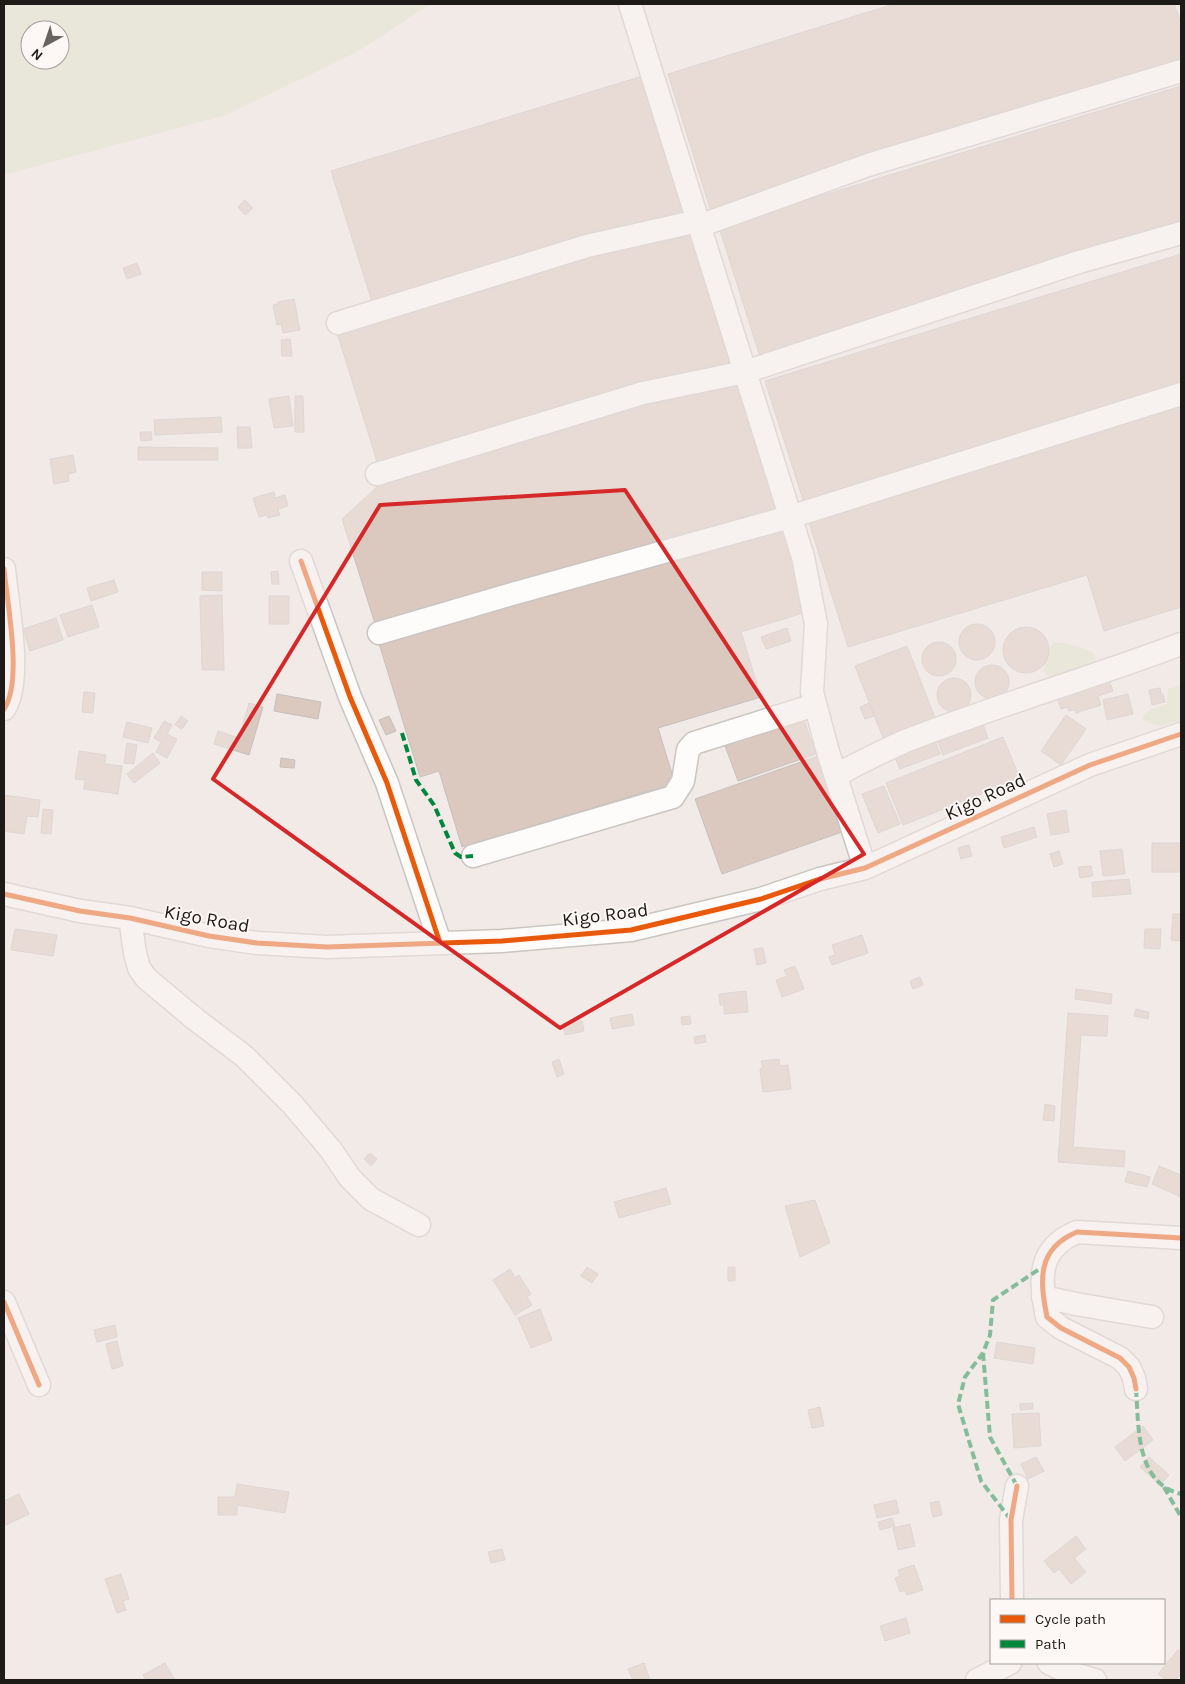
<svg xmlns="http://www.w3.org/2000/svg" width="1185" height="1684" font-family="Karla,sans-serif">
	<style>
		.green { fill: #dee4c9; fill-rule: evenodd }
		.building { fill: #dbc9c0; stroke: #c5c0bd }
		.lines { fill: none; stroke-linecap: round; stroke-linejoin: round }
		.minor-casing { stroke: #cbc5c2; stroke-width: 25 }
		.minor { stroke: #fdfcfb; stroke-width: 22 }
		.quiet { stroke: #00873e; stroke-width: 4; stroke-dasharray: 8 4; stroke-linecap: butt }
		.cycleway-casing { stroke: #fdf8f5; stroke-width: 8 }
		.cycleway { stroke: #e8590c; stroke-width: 5 }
		.marked { fill: none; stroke: #d62828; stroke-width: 4; stroke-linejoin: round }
		.labels { text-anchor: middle; stroke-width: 4; stroke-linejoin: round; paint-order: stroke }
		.street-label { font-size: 19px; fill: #1e1a17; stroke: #fdf8f5 }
	</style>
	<rect width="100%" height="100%" fill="#f2eae7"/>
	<path class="green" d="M4,4H431L355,53L226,115L4,175ZM30,30H60V60H30Z
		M1054,642L1069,644L1093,652L1097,664L1066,682L1048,676L1043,671L1044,656Z
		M1181,685V721L1161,726L1143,721V715L1151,709L1167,704L1168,689Z"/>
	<path class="building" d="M894,4H1174L1181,23V72L712,215L668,74Z
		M646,75L687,209L373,305L331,171Z
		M1181,86V232L761,360L719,227Z
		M245,200L253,208L245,215L238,207Z
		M688,223L731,362L379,468L336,329Z
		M1181,254V395L806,509L765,381Z
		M137,263L141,274L127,279L123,268Z
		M294,299L300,330L283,333L281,324L277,325L273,305L278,304V302Z
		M290,339L292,356H282L281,340Z
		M739,368L782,505L377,630L342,519L390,475Z
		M289,396L293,426L274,428L269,399Z
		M295,396H303L304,432H295Z
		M1181,404V607L1104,631L1087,575L848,647L807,516Z
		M221,417L222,432L155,435L154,420Z
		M237,427H250L252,448H238Z
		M140,432H151L152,440L141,441Z
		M138,447L218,448V460H138Z
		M73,455L76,472L68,474L69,481L54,484L50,459Z
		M274,492L275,498L285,495L288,506L278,509L280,515L268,518L267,515L259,517L253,498Z
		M781,517L810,611L741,632L761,697L658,728L675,783L462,847L439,771L420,777L378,640Z
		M278,571L279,584H272L271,572Z
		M202,572H222V591L202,590Z
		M114,580L118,592L91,601L87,588Z
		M222,595L224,670H202L200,596Z
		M269,596H289V624H269Z
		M92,605L99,627L68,637L60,615Z
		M56,618L63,640L30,651L23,629Z
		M959 642a18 18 0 1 1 36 0a18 18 0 1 1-36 0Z
		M1003 650a23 23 0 1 1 46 0a23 23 0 1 1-46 0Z
		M787,628L791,641L766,649L761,637Z
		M922 659a17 17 0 1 1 34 0a17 17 0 1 1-34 0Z
		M907,646L937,723L885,743L855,666Z
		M975 682a17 17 0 1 1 34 0a17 17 0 1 1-34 0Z
		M937 695a17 17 0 1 1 34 0a17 17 0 1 1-34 0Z
		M1109,679L1113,691L1098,696L1101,705L1076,713L1075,710L1069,711L1067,707L1061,709L1056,694Z
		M1160,688L1161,694H1163L1165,702L1152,705L1149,690Z
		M84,692L95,693L93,713L82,712Z
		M277,694L321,702L318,719L274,711Z
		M1128,694L1133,714L1107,720L1103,700Z
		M249,703L263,707L249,755L214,744L218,731L239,738Z
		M869,703L874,716L865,719L860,707Z
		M802,715L816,754L738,781L724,743Z
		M1066,715L1086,729L1061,765L1041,751Z
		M181,716L188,721L182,729L175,725Z
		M389,716L396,731L386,735L379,720Z
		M164,721L172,725L167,734L177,739L167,758L156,752L161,742L154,738Z
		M982,721L988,738L943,755L937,738Z
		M127,722L152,728L148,743L123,737Z
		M1003,737L1020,779L903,825L886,783Z
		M935,740L940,754L900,769L894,755Z
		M127,743L137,745L134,764L124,763Z
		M79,751L106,755L105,764L122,766L118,794L84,789L85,780L75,779Z
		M153,753L160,763L134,783L127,774Z
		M818,756L845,831L722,874L695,799Z
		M281,758L295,760L294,768L280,767Z
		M884,786L900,824L878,833L862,794Z
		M4,795L40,800L38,817L27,816L24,834L4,831Z
		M43,809L53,810L51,834L41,833Z
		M1066,810L1069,832L1051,835L1047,814Z
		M1034,827L1037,837L1004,848L1001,837Z
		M1152,843H1181V872H1152Z
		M969,845L972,856L961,859L958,848Z
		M1122,849L1125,874L1103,876L1100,851Z
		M1059,851L1063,864L1054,867L1050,854Z
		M1091,866L1093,876L1080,878L1078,867Z
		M1129,879L1131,894L1093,897L1092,882Z
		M1173,914H1181V941L1171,940Z
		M15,929L57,935L53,956L11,950Z
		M1145,929H1161L1160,949L1144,948Z
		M862,935L868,953L832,965L829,957L835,955L832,945Z
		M763,948L766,963L757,965L754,949Z
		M795,966L804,989L782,997L776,980L787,976L784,970Z
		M920,977L923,985L913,989L910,981Z
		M1076,989L1112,994L1111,1004L1075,999Z
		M746,991L748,1012L724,1014V1005H720L719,994Z
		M1136,1009L1149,1012L1148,1019L1134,1016Z
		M1068,1013L1108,1016L1107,1036L1081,1035L1073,1147L1125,1151L1124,1167L1058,1162Z
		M632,1014L634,1025L612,1029L610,1018Z
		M690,1016L691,1024L682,1025L681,1017Z
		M582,1021L584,1031L565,1035L563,1024Z
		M705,1035L706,1042L695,1044L694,1037Z
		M559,1059L564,1074L557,1077L552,1062Z
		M779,1059L780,1066L788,1065L791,1089L763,1092L760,1069L763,1068L761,1061Z
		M1045,1104L1055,1106L1054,1121L1043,1120Z
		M370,1153L377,1159L371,1166L364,1159Z
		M1159,1166L1181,1175V1197L1152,1184Z
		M1128,1171L1150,1177L1147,1187L1125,1182Z
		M666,1188L671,1204L619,1218L614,1202Z
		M815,1200L830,1243L800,1257L785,1206Z
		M587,1267L598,1274L592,1283L581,1276Z
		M728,1267H735V1281H728Z
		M510,1269L515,1278L519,1275L531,1294L527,1297L532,1305L515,1315L493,1280Z
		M540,1309L552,1340L531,1348L518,1318Z
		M115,1325L117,1337L97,1342L94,1330Z
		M117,1341L123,1366L112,1369L106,1344Z
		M997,1342L1035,1348L1033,1364L994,1358Z
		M1033,1403V1409L1020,1410V1404Z
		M820,1407L824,1426L812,1428L808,1410Z
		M1039,1413L1041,1446L1014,1448L1012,1414Z
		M1143,1426L1153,1440L1125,1461L1115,1447Z
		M1036,1457L1044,1471L1028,1479L1021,1464Z
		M1149,1457L1169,1475L1160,1485L1140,1467Z
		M237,1484L289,1492L285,1513L237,1505V1515H218V1497H235Z
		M19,1494L29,1514L4,1526V1501Z
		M896,1500L899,1513L877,1518L874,1505Z
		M939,1501L942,1515L933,1517L930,1503Z
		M892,1518L895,1526L880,1530L878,1522Z
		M910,1524L915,1546L898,1550L893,1528Z
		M1076,1536L1086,1549L1074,1558L1086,1572L1071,1584L1059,1569L1054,1573L1044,1561Z
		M502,1549L505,1560L491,1563L488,1552Z
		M914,1565L923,1590L907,1595L905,1590L900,1592L895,1578L900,1576L898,1570Z
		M121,1574L129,1599L123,1601L126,1610L117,1613L105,1579Z
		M906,1618L910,1633L885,1641L880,1626Z
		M1178,1650L1181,1652V1674L1176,1680H1166L1158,1674Z
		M165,1663L175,1680H146L143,1675Z
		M644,1663L650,1680H633L628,1669Z"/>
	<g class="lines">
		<g class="minor-casing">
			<path id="minor" d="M630,4L803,557L816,624L812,692L828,752L865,868
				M699,226L871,164L1181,71
				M338,323L587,246L698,221
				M377,474L643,393L745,372L1079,262L1181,233
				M301,561L350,697L387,783L440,943
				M4,569C7,602 23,682 4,709
				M379,633L512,594L790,517L1181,394
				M836,775C860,763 884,750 908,740C998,705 1091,678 1181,644
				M473,856L673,797L683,781L688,750L694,743L815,705
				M4,894L80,911L130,918L209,936L257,943L327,947L502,941L631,930L761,899L820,879L865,868L1090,765L1181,734
				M130,918L135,953L139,968L146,978L195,1019L244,1056L292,1104L331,1150L350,1178L371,1199L419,1225
				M1043,1297L1076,1304L1152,1317
				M4,1302L39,1385
				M1136,1389L1134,1378L1129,1367L1120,1358L1061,1328L1047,1317C1040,1281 1036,1249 1077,1232L1181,1238
				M1012,1600L1011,1520L1017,1486
				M1049,1663L1067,1672L1095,1680
				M977,1680L1010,1663"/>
		</g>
		<use href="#minor" class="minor"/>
		<path class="quiet" d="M402,733L416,780L434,805L455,853L461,857L473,856
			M983,1353L990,1437L1017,1486
			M1136,1389C1139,1426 1135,1483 1181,1494
			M1164,1487L1181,1517
			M1011,1520L981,1481L958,1404L965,1377L983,1353L990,1335L993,1300L1044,1266"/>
		<g class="cycleway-casing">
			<path id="cycleway" d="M301,561L350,697L387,783L440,943
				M4,569C7,602 23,682 4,709
				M4,894L80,911L130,918L209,936L257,943L327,947L502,941L631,930L761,899L820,879L865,868L1090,765L1181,734
				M4,1302L39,1385
				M1136,1389L1134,1378L1129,1367L1120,1358L1061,1328L1047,1317C1040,1281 1036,1249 1077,1232L1181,1238
				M1012,1600L1011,1520L1017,1486"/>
		</g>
		<use href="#cycleway" class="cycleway"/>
	</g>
	<path d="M0 0H1185V1684H0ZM625,490L864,854L560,1028L213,779L380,505Z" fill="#f2eae7" fill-opacity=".55" fill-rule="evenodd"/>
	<path class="marked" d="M625,490L864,854L560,1028L213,779L380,505Z"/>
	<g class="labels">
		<g class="street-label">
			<text transform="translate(985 796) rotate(-25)" y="7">Kigo Road</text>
			<text transform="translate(605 914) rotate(-7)" y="7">Kigo Road</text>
			<text transform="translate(207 918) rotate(10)" y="7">Kigo Road</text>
		</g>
	</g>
	<rect width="1185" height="1684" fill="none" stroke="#1e1a17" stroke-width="10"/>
	<rect x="990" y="1599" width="175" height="65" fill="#fdf8f5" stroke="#a49f9c"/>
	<rect x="1000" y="1615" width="25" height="8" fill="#e8590c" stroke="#a49f9c"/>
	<text x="1035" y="1624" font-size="15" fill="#1e1a17">Cycle path</text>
	<rect x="1000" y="1640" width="25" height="8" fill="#00873e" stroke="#a49f9c"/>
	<text x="1035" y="1649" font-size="15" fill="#1e1a17">Path</text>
	<g transform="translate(45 45) rotate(220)"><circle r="24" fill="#fdf8f5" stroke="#a49f9c"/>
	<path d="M0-4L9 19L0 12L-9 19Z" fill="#686360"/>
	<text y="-8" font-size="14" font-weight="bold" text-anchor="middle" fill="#1e1a17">N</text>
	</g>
</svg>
